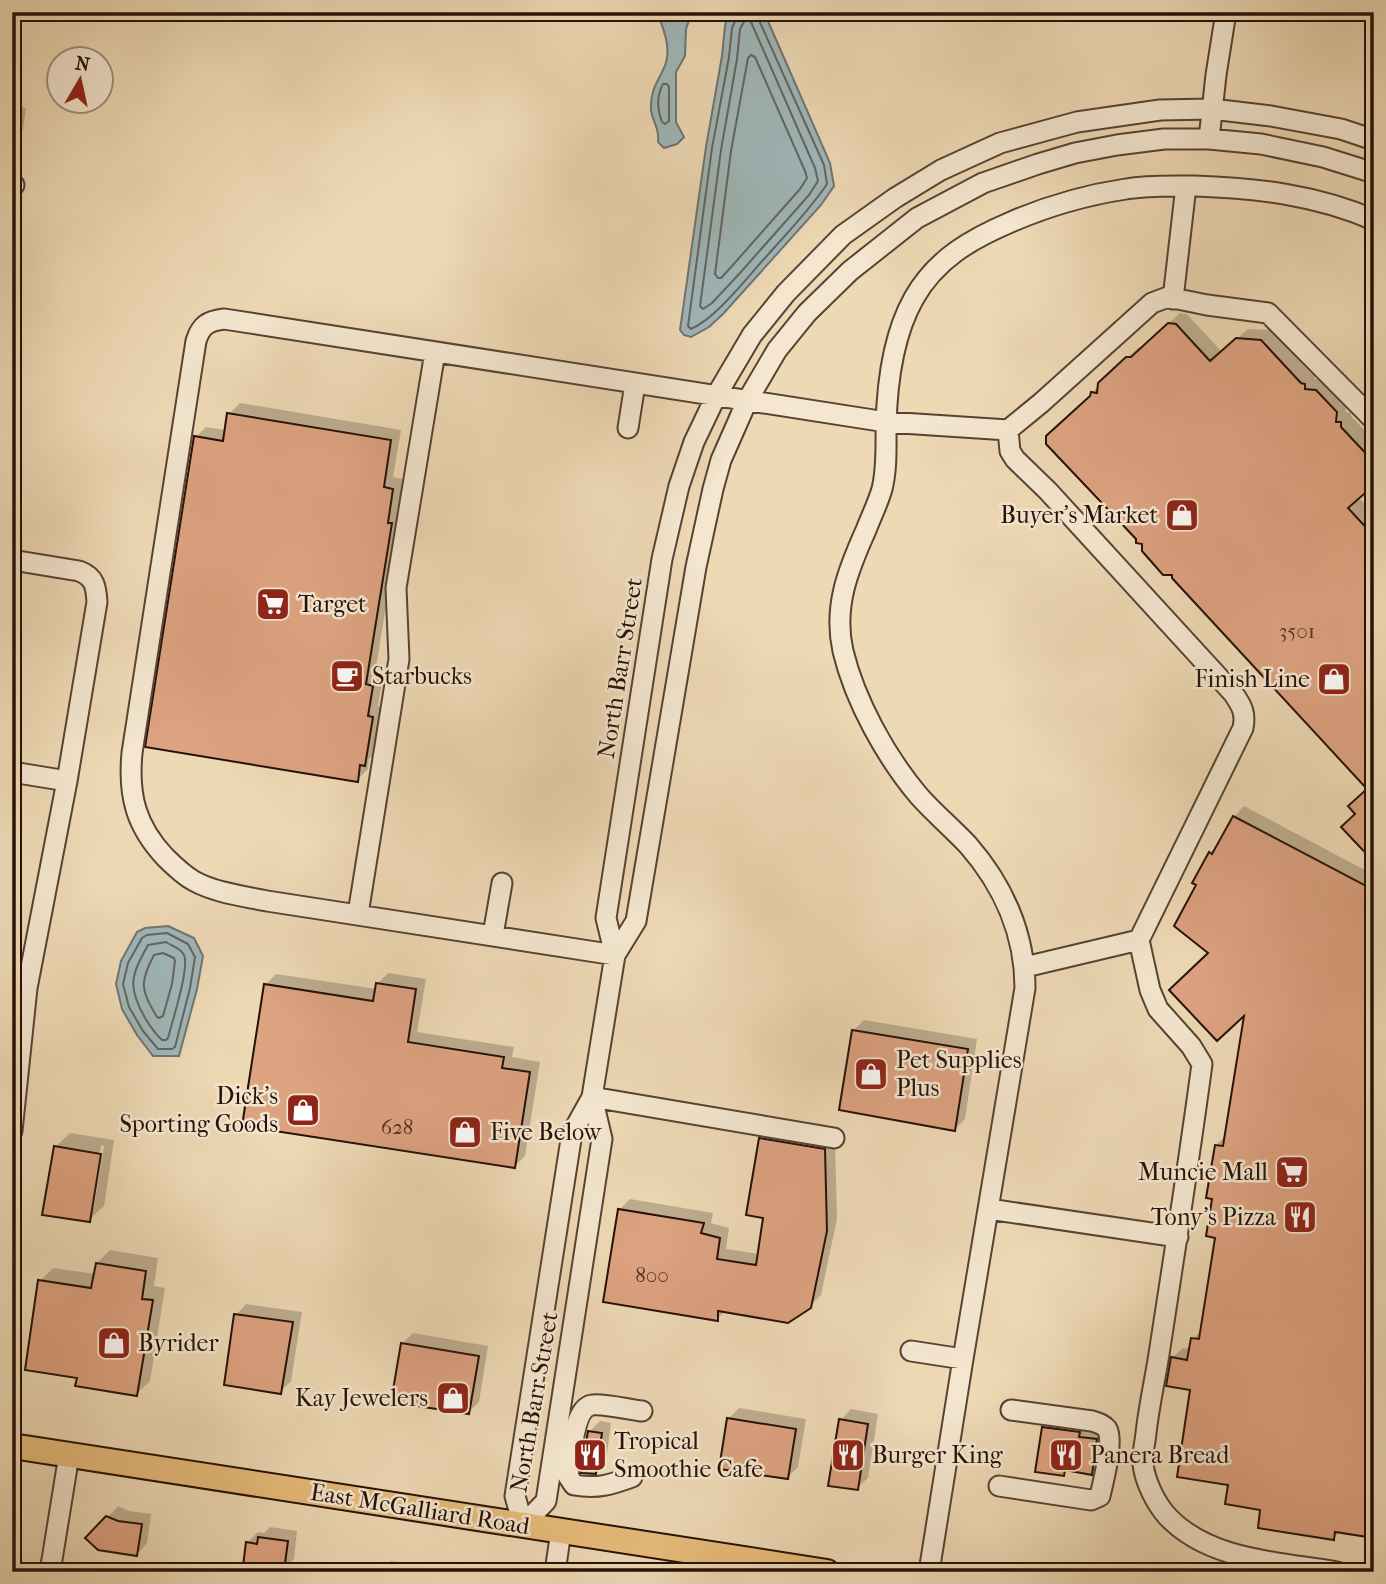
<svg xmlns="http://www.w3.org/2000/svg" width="1386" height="1584" font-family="'IM FELL French Canon',serif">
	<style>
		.water { fill: #9fb7ba; stroke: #6e7473; stroke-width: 2 }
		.shadow { fill: #0003; fill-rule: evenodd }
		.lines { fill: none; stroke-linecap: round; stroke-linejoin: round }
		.shore { stroke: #626461; stroke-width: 2 }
		.building { fill: #dda280; stroke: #251008; stroke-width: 2 }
		.minor-casing { stroke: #574233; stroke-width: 23 }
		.major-casing { stroke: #251008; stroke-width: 28 }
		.minor { stroke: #f4e6cf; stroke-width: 19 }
		.major { stroke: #e7bc7a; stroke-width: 24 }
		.labels { text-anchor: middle; stroke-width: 5; stroke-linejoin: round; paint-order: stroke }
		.number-label { font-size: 21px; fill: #533426 }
		.poi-label { font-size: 24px; fill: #251008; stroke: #f4e6cf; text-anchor: start }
		.street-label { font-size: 24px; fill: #251008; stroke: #f4e6cf }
	</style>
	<rect width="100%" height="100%" fill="#eed9b5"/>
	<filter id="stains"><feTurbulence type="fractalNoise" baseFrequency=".00286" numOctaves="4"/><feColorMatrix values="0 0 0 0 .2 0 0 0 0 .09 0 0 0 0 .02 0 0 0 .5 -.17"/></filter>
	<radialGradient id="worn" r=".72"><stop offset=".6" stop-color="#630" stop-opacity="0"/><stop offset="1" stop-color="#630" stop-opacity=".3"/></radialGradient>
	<path class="water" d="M657,12H692L686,29L685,56L676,72V122L684,137L677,144L664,148L658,142C660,125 650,120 651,106C651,90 657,83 663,70C673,51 664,30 657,12Z
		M733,12H764L830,163L834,186L821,205L723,314L709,327L691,337L684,335L680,330L706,147L722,56L725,26L727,18Z
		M168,926L194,938L203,956L197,989L179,1056H153L137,1035L122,1009L116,984L121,961L137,932L145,928Z"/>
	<path class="shadow" d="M12,99L19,101L18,106L26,108L23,130L16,137H12Z
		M1180,313L1187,314L1222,352L1248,329L1272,330L1312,374H1315V379L1326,380L1346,401V412L1351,413V416L1374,440V482L1358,497L1374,514V859L1357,814L1369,788L1144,542L1092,396V393L1111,373L1139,347H1143Z
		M240,403L401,430L393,477L403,479L397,513H401L375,674L383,675L378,706L383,707L375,754L369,759L368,769L357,780L196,437L206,427L226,430L229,414Z
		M1244,806L1374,875V1536L1341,1531L1333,1538L1262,1508L1230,1484L1192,1389L1172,1358L1183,1348L1191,1349L1193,1339L1203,1329L1217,1236L1214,1198L1216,1145L1227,1135L1246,1011L1210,953L1198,885L1194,882L1210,853L1220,843L1234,817Z
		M388,973L426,979L417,1032L514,1047L512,1057L540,1062L525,1156L514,1167L266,984L276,974L377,989L378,983Z
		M864,1020L977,1039L965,1119L955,1129L853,1031Z
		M771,1128L835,1139L837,1219L821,1295L810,1306L726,1310L717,1319L619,1210L630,1199L713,1213L711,1223L729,1228L726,1249L759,1254L765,1217L761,1139Z
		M70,1133L114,1140L104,1206L89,1220L55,1147ZM101,1145L104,1146L94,1207H91Z
		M110,1250L158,1258L154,1286L165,1288L150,1381L136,1394L40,1281L53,1268L96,1274L97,1263Z
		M246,1304L302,1312L291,1381L280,1392L236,1315Z
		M413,1333L488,1346L479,1402L469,1412L402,1344Z
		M739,1408L806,1419L798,1467L788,1477L728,1419Z
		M851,1409L878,1414L868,1478L857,1488L841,1420Z
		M1054,1417L1106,1429L1102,1462L1092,1473L1068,1469L1063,1474L1044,1428Z
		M600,1421L611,1423L606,1462L595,1472L589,1432Z
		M12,1496H17L12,1524Z
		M118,1506L129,1511L151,1514L147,1543L137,1554L88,1538Z
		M270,1527L297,1531L294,1559L283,1569L247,1543L258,1532L264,1533Z
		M391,1561L459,1572H341L346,1567L380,1571Z"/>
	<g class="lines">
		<path class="shore" d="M737,12V17L732,28L729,57L712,148L688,326L691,329C716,318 746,279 765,258C786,234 809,211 827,184L824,165L758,18V12
			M745,20H748L751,22L815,168L818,181L809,195L740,273L712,303L703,309L700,306L721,150L737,59L740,29Z
			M751,55L755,57L805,171L807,178L800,189L732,266L721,278H718L715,274L731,151L748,58Z
			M663,84H667L669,87V121L665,124L662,122C657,109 656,97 663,84Z
			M167,933L188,944L195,957L190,988L175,1047L172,1049H158L143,1031L129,1007L123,984L128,963L142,938L147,935Z
			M166,942C172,946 181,948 184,955C190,967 172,1022 168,1038L166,1040H162C155,1034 150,1026 145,1018C127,986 131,976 148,945Z
			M163,953L174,958L175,961L172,984L163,1016L159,1018L157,1017C141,990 139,983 154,955Z"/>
	</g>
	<path class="building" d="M1168,323L1176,324L1210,361L1236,338L1261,340L1301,383L1305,384V389L1316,390L1337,412L1336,422H1341V427L1373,461L1372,487L1348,508L1374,536V862L1341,827L1355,814L1348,806L1367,789L1172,578V575H1163L1142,551V544L1136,543V539L1046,444V436L1090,396L1091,392L1097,393L1098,383L1126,357H1131Z
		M227,413L391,440L384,487L393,489L388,523H392L366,684L373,686L368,716L373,717L365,766L360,765L358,782L145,747L194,436L223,441Z
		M1233,816L1374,890V1538L1335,1532L1334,1540L1258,1528L1260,1510L1225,1504L1228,1485L1177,1477L1190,1390L1166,1386L1171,1357L1187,1360L1191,1338L1199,1339L1215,1238L1206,1236L1212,1199L1206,1198L1215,1145L1223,1146L1244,1016L1217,1041L1169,990L1208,953L1174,926L1196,885L1192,883L1209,852L1212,854Z
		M376,983L416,989L408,1042L504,1057L502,1068L530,1072L515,1168L242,1126L264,984L373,1001Z
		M852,1030L968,1049L955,1131L839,1110Z
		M759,1138L825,1149L827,1231L811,1308L788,1323L718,1311V1321L603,1302L618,1209L704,1223L701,1233L720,1238L717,1259L756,1265L763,1218L746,1215Z
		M54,1146L101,1154L90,1222L42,1215Z
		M96,1263L146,1271L142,1299L153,1300L137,1396L75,1386L77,1378L25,1370L38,1280L91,1288Z
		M234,1314L293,1322L281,1394L224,1385Z
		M401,1343L479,1356L469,1414L391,1402Z
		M727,1418L796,1429L788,1479L719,1469Z
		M839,1419L868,1424L858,1490L828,1486Z
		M1042,1427L1080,1432L1079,1437L1097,1439L1092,1475L1065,1470L1064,1476L1035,1472Z
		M588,1431L602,1433L596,1474L581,1473Z
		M106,1516L118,1521L142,1524L137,1556L98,1550L85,1538Z
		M258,1537L288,1541L284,1571L243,1566L246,1542L257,1544Z"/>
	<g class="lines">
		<g class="minor-casing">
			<path id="minor" d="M1209,139L1216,75L1226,12
				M12,185H14
				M1173,299L1186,186
				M628,428L635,384
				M1008,430L1010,451L1015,459L1048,491L1233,693C1242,706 1246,713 1243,728L1139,940L1150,990L1158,1009L1191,1046L1202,1064C1189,1161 1174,1257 1159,1354C1155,1380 1149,1406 1146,1433C1145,1443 1142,1454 1143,1464C1145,1482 1156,1504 1168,1517C1210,1561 1280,1562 1337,1572
				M12,560L79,571C95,577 96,587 97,602L67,781L27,988L12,1131
				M12,772L67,781
				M358,914L399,659L396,588L435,352
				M493,935L502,883
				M615,955L267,901C243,896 216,893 194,881C183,875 174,866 165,857C136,826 128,796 132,753L196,341C201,325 208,321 224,319L886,422L1008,430L1041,403L1152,303L1168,297L1207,305L1268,313L1374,420
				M615,955L606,918L662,559L679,486L694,442L716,396L752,335L786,293L843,235L895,198L941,170L1000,143L1077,122L1160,110L1212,109L1271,116L1341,129L1374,140
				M1025,967L1139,940
				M592,1097L834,1138
				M989,1209L1178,1237
				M911,1351L963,1359
				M632,1477C610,1485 598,1489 574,1485L568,1476C571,1459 573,1408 592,1405C603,1403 630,1410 642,1411
				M999,1486L1091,1500L1100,1496C1103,1483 1114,1440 1107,1429C1103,1424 1098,1423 1092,1421L1011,1410
				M523,1525L515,1496L572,1133L592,1097L615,955L636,921L696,567L713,489L721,460L747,401L777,350L807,313L850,271L917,218L983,183L1038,164L1075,153L1117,145L1164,139H1209L1261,144L1323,157L1374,173
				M523,1525L546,1501L602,1139L592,1097
				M50,1572L69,1455
				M555,1572L561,1531
				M929,1572L963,1359L1025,988C1025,934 1003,885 968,845C952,828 934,813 919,796C886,757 855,701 843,651C833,607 848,570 866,530C871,517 878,503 882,489C887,469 886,447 886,426C887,384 893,335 914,298C936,259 971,239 1011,222C1048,206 1086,195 1126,189C1148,185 1172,186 1195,186C1256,188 1317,195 1374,220"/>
		</g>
		<g class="major-casing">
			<path id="major" d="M12,1446L827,1572"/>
		</g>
		<use href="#minor" class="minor"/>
		<use href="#major" class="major"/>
	</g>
	<defs>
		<g id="shop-square" transform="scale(1.75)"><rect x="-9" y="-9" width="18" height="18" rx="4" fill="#8f2418" stroke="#f4e6cf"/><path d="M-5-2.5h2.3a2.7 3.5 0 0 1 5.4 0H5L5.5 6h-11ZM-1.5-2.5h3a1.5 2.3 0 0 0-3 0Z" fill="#fff"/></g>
		<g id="supermarket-square" transform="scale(1.75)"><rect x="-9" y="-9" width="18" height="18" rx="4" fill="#8f2418" stroke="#f4e6cf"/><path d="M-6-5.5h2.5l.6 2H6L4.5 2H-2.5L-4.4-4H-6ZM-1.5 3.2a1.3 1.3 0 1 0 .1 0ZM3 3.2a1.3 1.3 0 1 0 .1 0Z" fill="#fff"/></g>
		<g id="cafe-square" transform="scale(1.75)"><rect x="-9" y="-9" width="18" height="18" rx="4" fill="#8f2418" stroke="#f4e6cf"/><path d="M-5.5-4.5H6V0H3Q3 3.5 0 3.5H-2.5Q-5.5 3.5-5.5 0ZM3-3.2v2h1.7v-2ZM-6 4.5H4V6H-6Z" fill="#fff"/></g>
		<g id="restaurant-square" transform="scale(1.75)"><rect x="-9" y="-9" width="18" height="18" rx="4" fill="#8f2418" stroke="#f4e6cf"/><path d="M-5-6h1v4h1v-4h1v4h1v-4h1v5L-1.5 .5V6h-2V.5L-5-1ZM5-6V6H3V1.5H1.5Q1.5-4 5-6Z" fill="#fff"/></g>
	</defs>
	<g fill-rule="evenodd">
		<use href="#shop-square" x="1182" y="515"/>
		<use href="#supermarket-square" x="273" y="604"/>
		<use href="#cafe-square" x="347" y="676"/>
		<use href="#shop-square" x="1334" y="679"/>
		<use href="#shop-square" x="871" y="1074"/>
		<use href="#shop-square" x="303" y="1110"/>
		<use href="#shop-square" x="465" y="1132"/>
		<use href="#supermarket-square" x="1292" y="1172"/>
		<use href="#restaurant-square" x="1300" y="1217"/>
		<use href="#shop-square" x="114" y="1343"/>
		<use href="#shop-square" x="453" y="1398"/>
		<use href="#restaurant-square" x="590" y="1455"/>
		<use href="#restaurant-square" x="848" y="1455"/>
		<use href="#restaurant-square" x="1066" y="1455"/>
	</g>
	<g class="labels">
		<g class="number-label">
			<text x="1297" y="638">3501</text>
			<text x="397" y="1134">628</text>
			<text x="652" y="1282">800</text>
		</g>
		<g class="poi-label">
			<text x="1158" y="523" text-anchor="end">Buyer's Market</text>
			<text x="298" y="612">Target</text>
			<text x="372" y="684">Starbucks</text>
			<text x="1310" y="687" text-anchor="end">Finish Line</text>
			<text x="896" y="1068">Pet Supplies<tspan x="896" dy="28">Plus</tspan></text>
			<text x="278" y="1104" text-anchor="end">Dick's<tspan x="278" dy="28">Sporting Goods</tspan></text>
			<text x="490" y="1140">Five Below</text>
			<text x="1268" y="1180" text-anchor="end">Muncie Mall</text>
			<text x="1276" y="1225" text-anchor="end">Tony's Pizza</text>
			<text x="138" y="1351">Byrider</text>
			<text x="428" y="1406" text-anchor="end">Kay Jewelers</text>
			<text x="614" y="1449">Tropical<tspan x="614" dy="28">Smoothie Cafe</tspan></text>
			<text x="872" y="1463">Burger King</text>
			<text x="1090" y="1463">Panera Bread</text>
		</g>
		<g class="street-label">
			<text transform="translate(620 668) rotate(-81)" y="8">North Barr Street</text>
			<text transform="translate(534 1402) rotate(-80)" y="8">North Barr Street</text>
			<text transform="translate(420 1509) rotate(9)" y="8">East McGalliard Road</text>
		</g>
	</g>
	<rect width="1386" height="1584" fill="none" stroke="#eed9b5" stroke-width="42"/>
	<rect x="14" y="14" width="1358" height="1556" fill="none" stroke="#251008" stroke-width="3.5"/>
	<rect x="21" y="21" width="1344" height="1542" fill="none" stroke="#251008" stroke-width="2"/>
	<g transform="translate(80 80) rotate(9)"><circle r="33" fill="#f4e6cf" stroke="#a1907f" stroke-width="2"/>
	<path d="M0-5L12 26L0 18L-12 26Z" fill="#8f2418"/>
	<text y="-10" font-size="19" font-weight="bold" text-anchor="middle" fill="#251008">N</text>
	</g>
	<rect width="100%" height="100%" filter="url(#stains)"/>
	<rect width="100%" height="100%" fill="url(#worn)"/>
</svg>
